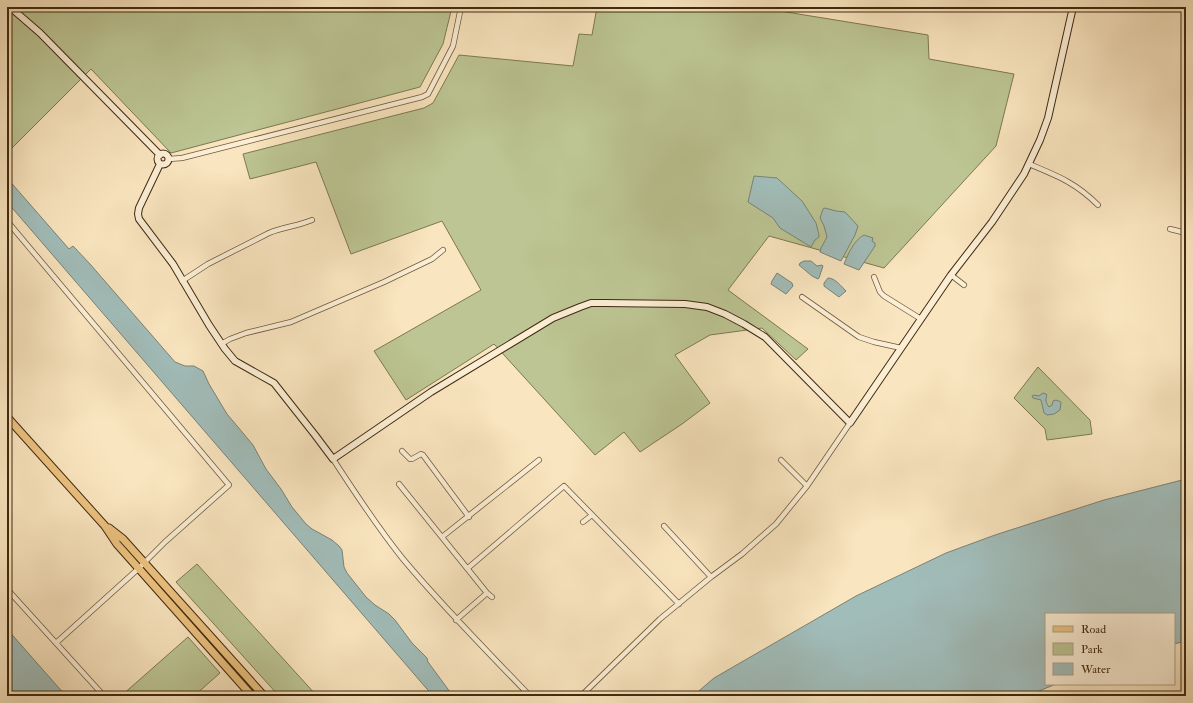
<svg xmlns="http://www.w3.org/2000/svg" width="1193" height="703" font-family="'IM FELL Double Pica',serif">
	<style>
		.green { fill: #bcc593; stroke: #7e7851 }
		.water { fill: #a1bdba; stroke: #7a8276 }
		.lines { fill: none; stroke-linecap: round; stroke-linejoin: round }
		.street-casing { stroke: #6e593b; stroke-width: 6 }
		.secondary-casing { stroke: #402a0f; stroke-width: 8 }
		.primary-casing { stroke: #402a0f; stroke-width: 9 }
		.street { stroke: #fbeed5; stroke-width: 4.5 }
		.secondary { stroke: #fbeed5; stroke-width: 6 }
		.primary { stroke: #ecc280; stroke-width: 7 }
	</style>
	<rect width="100%" height="100%" fill="#f9e5bf"/>
	<filter id="stains"><feTurbulence type="fractalNoise" baseFrequency=".005" numOctaves="4"/><feColorMatrix values="0 0 0 0 .2 0 0 0 0 .09 0 0 0 0 .02 0 0 0 .5 -.17"/></filter>
	<radialGradient id="worn" r=".72"><stop offset=".6" stop-color="#630" stop-opacity="0"/><stop offset="1" stop-color="#630" stop-opacity=".3"/></radialGradient>
	<path class="green" d="M7,7H452L443,44L420,87L171,153L91,69L7,153Z
		M597,7H781L780,11L928,35L929,59L1014,74L996,146L884,268L769,236L728,290L808,349L796,360L762,328L710,335L675,355L710,403L682,424L640,452L624,432L595,455L494,344L406,400L374,351L481,290L442,221L351,254L316,162L250,179L243,154L424,108L433,103L459,55L573,66L579,34L592,35Z
		M1038,367L1090,420L1092,434L1047,440L1045,429L1014,398Z
		M197,564L317,696H279L176,582Z
		M188,637L220,673L194,696H121Z"/>
	<path class="water" d="M754,176L777,178L802,201L816,223L819,235V237L815,240L811,247L780,228L773,218L748,202Z
		M7,178L69,249L73,246L90,264L175,362L185,366H194L203,371L209,384L227,414L253,445L266,469L281,489L292,507L306,524L312,529L332,540L339,546L342,550L344,567L347,573L366,597L375,605L389,614L395,620L412,643L427,658L428,662L453,696H433L7,202Z
		M825,208L836,211L845,212L858,226L855,235L841,261L820,252L821,248L827,237L824,226L820,218L823,209Z
		M864,235L873,238L872,241L875,243V246L859,270L844,264C848,254 854,240 864,235Z
		M804,261H811L817,266L822,265L823,266L819,278L818,279L812,276L799,265L800,263Z
		M777,273L792,283L793,286L786,294L771,284L772,281Z
		M828,278C835,278 841,286 846,291L839,297L824,286V283Z
		M1043,393L1046,394L1047,395C1045,400 1046,403 1049,407L1052,405L1053,401L1056,400L1061,402L1060,410L1054,414L1047,415L1044,413L1041,400L1033,398L1032,396L1034,395L1039,396Z
		M1186,479V641L1174,644V614H1046V684H1056L1027,696H693L714,678L811,622L856,596L946,553L995,535L1104,500Z
		M7,629L66,696H7Z"/>
	<g class="lines">
		<g class="street-casing">
			<path id="street" d="M1148,7L1152,8L1153,7
				M169,159L182,158L422,97L428,94L453,46L461,7
				M1029,164C1058,176 1076,183 1098,205
				M7,221L229,485L165,542L138,569L56,643
				M1170,229L1186,233
				M951,275L964,285
				M874,277L880,292L884,296L921,319
				M182,281L208,264L269,233C283,227 298,226 312,220
				M802,297L859,337L874,342L901,348
				M221,344L230,339L246,333L291,322L384,282L432,259L443,250
				M402,451L410,459H412L421,454L423,455L469,517
				M333,459C355,493 378,528 403,559C443,607 487,651 530,696
				M781,460L807,486
				M399,484L487,593
				M583,522L592,515
				M664,526L711,577
				M442,537L539,460
				M468,568L564,486L679,604
				M7,589L104,696
				M456,620L487,593L492,597
				M581,696L660,619L711,577L742,554L776,524L807,486L850,423"/>
		</g>
		<g class="secondary-casing">
			<path id="secondary" d="M10,7L40,33L160,155
				M157.5 159a5.5 5.5 0 1 1 11 0a5.5 5.5 0 1 1-11 0Z
				M160,164L139,208L138,214L139,219L173,264L209,325L225,349L235,361L274,383L315,435L333,459L431,392L553,318L580,307L591,303H604L685,304L707,307L725,314L744,324L765,337L850,423L951,275L992,222L1024,174L1040,140L1048,118L1073,7"/>
		</g>
		<g class="primary-casing">
			<path id="primary" d="M7,417L105,526L117,544L252,696
				M109,528L123,539L264,696"/>
		</g>
		<use href="#street" class="street"/>
		<use href="#secondary" class="secondary"/>
		<use href="#primary" class="primary"/>
	</g>
	<rect width="1193" height="703" fill="none" stroke="#f9e5bf" stroke-width="24"/>
	<rect x="8" y="8" width="1177" height="687" fill="none" stroke="#402a0f" stroke-width="2"/>
	<rect x="12" y="12" width="1169" height="679" fill="none" stroke="#402a0f"/>
	<rect x="1045" y="613" width="130" height="72" fill="#fbeed5" stroke="#b0a086"/>
	<rect x="1053" y="626" width="20" height="6" fill="#ecc280" stroke="#b0a086"/>
	<text x="1081" y="633" font-size="12" fill="#402a0f">Road</text>
	<rect x="1053" y="643" width="20" height="12" fill="#bcc593" stroke="#b0a086"/>
	<text x="1081" y="653" font-size="12" fill="#402a0f">Park</text>
	<rect x="1053" y="663" width="20" height="12" fill="#a1bdba" stroke="#b0a086"/>
	<text x="1081" y="673" font-size="12" fill="#402a0f">Water</text>
	<rect width="100%" height="100%" filter="url(#stains)"/>
	<rect width="100%" height="100%" fill="url(#worn)"/>
</svg>
